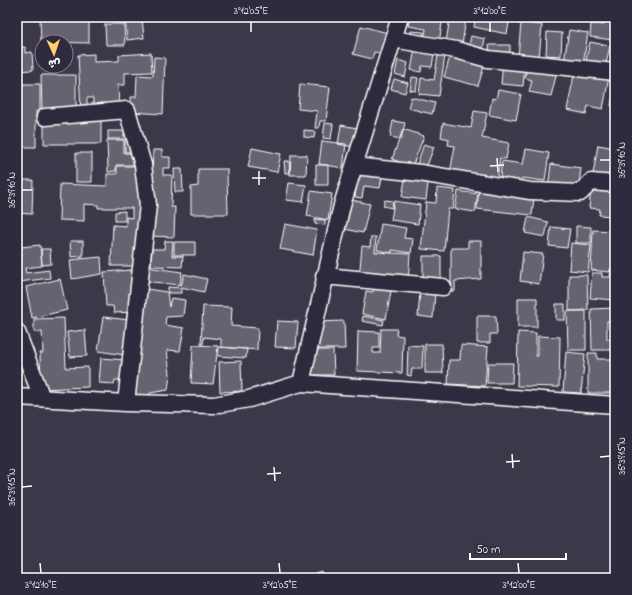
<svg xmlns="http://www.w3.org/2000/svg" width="632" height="595" font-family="'Indie Flower','Playpen Sans Arabic',sans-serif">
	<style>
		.building { fill: #666270; stroke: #fff }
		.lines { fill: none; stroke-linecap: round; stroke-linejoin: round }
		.minor-casing { stroke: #fff; stroke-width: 19 }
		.minor { stroke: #2f2a3d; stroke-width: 16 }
		.ticks { fill: none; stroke: #fff; stroke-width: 1.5 }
		.neatline { fill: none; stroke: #fff; stroke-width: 1.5 }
		.ticks-label { font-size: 10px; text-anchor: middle; fill: #fff }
	</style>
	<rect width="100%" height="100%" fill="#3c3749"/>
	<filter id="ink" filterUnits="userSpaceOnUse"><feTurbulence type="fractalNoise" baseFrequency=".025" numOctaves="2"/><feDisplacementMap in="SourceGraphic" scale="8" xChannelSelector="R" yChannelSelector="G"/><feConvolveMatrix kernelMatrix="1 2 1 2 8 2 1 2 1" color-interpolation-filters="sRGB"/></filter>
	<g filter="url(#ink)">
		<path class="building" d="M89,17V43L42,42L41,44L40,18Z
			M125,17H142L144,38L127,40Z
			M410,17H443L439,43L424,40L426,29L408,26Z
			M450,17H510L507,34L474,27L475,20L466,18L462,45L446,42Z
			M576,17H592L591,22L575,20Z
			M605,17H615L613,40L590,37L591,24L604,25Z
			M521,23L542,25L539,58L518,57Z
			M105,24H124L125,45H106Z
			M361,26L388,33L382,54L374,52L372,59L353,54Z
			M569,30L588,33L583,64L564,61Z
			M411,31L424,32L423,39L410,38Z
			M547,32L562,33L561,56L546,55Z
			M471,36L485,39L482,53L468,51Z
			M590,42L610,46L605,68L585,64Z
			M416,43L435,47L432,67L422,66L421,72L411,70Z
			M489,45H510V55H490Z
			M17,47H25V53L32,52L33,70L17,71Z
			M151,53L152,72L125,73V85H118L119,108L93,109V98H87V112H81L78,55L94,54V62L119,61V55Z
			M451,53L485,63L478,86L444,77Z
			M438,55H445L439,96L419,94L421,78L434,80Z
			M154,57L165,58L163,114L131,112V97H136L137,75L153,76Z
			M398,60L408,63L405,77L395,74Z
			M503,62L525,64L523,86L501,84Z
			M527,66L557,72L551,96L529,92L532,80L525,78Z
			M575,70L609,77L603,109L588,106L586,114L567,110Z
			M41,75H76V111H42Z
			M412,77L418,78L416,91L410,90Z
			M394,79L408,83L405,93L391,89Z
			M17,84H40V111H36V147H17Z
			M300,84L330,87L326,121H320L319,128H315L317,111L298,109Z
			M614,86H615V117L612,116L613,106H611Z
			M498,90L521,94L516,120L489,115L492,98L496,99Z
			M411,97L435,103L432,114L408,108Z
			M474,111L487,113L482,138L509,143L506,159L500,158L497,181L450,173L455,146L448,145L449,139L441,137L443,123L471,128Z
			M44,120L101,121V144H44Z
			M393,121L405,123L401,139L390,137Z
			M325,123L333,124L331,139L323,138Z
			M341,125L357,128L354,147L338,144Z
			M403,129L424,136L412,167L392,159Z
			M304,130L315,131L314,138L304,137Z
			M108,131H124V137L135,136V152H125V139H108Z
			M107,140H124V153H137V165H116V171L108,172Z
			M322,141L346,144L343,168L319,164Z
			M424,144L434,147L426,168L417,164Z
			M598,145L615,148L614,170H610L608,183L592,180Z
			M252,148L281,154L277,172L248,167Z
			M526,149L549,153L545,181L522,178L520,188L499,185L502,161L523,164Z
			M153,150H162V157H170V168H163V175H172L171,207H175L174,237L150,236Z
			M76,153H92V182H76Z
			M291,155H307L306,175H290Z
			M284,161H289L290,173H285Z
			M551,164L581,168L578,192L548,188Z
			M316,165H328V185H316Z
			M117,166H142L140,246L137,266H111L113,225L126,226V217L132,218V208H98V205L84,204V221L59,220L60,184L107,186V174H117Z
			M359,168L383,171L380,188L364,186L362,198L355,197Z
			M174,169H182L183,192H175Z
			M198,169H227L228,214H191V187L198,186Z
			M406,173L429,176L426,200L402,197Z
			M17,180H33L32,214L17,213Z
			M289,183L306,185L303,202L286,200Z
			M479,186L534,197L532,215L477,209Z
			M437,188L455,190L453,209H448L444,251L421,249L426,202L436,203Z
			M591,188L614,189L613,216L599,215L600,209L589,208Z
			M311,191L332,194L328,220L307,216Z
			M458,191L478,194L475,212L455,209Z
			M352,200L370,204L363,233L345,229Z
			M385,200L393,201L392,208L383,206Z
			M394,201L420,205L418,224L391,220Z
			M125,211V221H115V212Z
			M528,217L548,222L545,237L525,233Z
			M315,219L325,220V225L315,224Z
			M285,224L317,230L313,255L280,249Z
			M381,224L406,228L404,238L413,239L411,253L392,250V253L377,250Z
			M576,226L591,227V243H576Z
			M551,227L570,229L567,248L549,246Z
			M593,230L615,231V300L590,298L592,273H602V277H610L611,268L609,272L591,270Z
			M371,237H376L375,252L410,254L408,282L359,279L362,246L370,247Z
			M70,241H83V256L71,257Z
			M165,241H173L172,256H183L182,267L151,266L152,249H164Z
			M468,241H481V279L455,281V291H451V248H468Z
			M174,242H195V255H174Z
			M571,243L591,245L588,272L569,270Z
			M40,245L42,266L25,268L26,273L49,270L50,278L19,282L17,258L22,257L21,247Z
			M41,249H50L51,264L42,265Z
			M523,252L543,254L539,284L520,281Z
			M423,256H441V281H423Z
			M101,257L102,274L72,279L70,260Z
			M146,267L182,272L180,285L144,281Z
			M131,270L133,312L114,313L113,306H106L104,272Z
			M184,274L207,279L204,292L181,287Z
			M569,275H587L588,310L569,311Z
			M60,279L67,310L32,318L26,287Z
			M375,282L381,289L391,291L386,319L362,314L366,291L373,292Z
			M168,287L181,288V293H168Z
			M146,289L167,292L169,307L171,298L185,300L183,316L166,317L165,325L184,328L180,351L167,350L170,374L168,390L150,393L149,402L133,399Z
			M420,292L435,293L433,318L418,316Z
			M518,298H537V327H518Z
			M556,304H565V320H556Z
			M203,306L232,307L231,326L258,328L257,350L221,347V339L204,337L203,344H201Z
			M615,308V321H607V339H615V350H592L591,309Z
			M567,311H586V350H568Z
			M363,316L384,320L383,325L362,321Z
			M477,316H496L497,334H490V343H477Z
			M103,317L130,320L125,355L98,351Z
			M64,318L66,368L88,367V387L41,389L40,353H43L42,332H34V319Z
			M277,321L298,322L296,348L275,347Z
			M344,321L345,349H316L315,322Z
			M381,329H397L396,335L403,336L402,373L357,371L358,331L379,332V348H373V353H380Z
			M85,330L87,356L70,357L67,332Z
			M518,332L536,333V356H538V336L560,337L559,387L517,386Z
			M425,344H442L443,373H425Z
			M193,345L218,346L213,384L191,383Z
			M408,345L423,346L422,369H412L411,376L407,375Z
			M461,345L488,347L485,386L448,384L449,360H460Z
			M219,347L247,349L246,358L218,356Z
			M309,350H333L334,375H309Z
			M566,352L585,354L581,393L563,392Z
			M588,353H597V359H612V393H588Z
			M101,358L125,360L123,380H115L114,384L99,383Z
			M241,361L242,391L220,392L219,362Z
			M488,363H513L512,383H487Z
			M322,572L324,578H308L307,577Z"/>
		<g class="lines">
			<g class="minor-casing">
				<path id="minor" d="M393,39L456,50L488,59L615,72
					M45,117L127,110L143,165L148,205L126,403
					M354,166L420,173L530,191L580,193L591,182L615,184
					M324,276L443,287
					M17,332L42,398
					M301,383L342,205L400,17
					M17,397L126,403L214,405L249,399L301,383L615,405"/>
			</g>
			<use href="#minor" class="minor"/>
		</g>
	</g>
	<path class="ticks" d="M251,22V32M490,22V32M497,158L498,172M600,160H610M490,166L504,165M259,171V185M252,178H266M22,190H32M512,454L513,468M600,457L610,456M506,462L520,461M274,467L275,481M267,474L281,473M22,487L32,486M40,563L41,573M279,563L280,573M518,563L519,573"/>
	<rect width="632" height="595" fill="none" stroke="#2f2a3d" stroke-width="44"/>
	<g transform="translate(54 54) rotate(177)"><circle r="19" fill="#2f2a3d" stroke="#827f8b"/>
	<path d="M0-3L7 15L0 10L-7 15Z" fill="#ffd166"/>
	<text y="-6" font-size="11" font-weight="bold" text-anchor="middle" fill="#ffffff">ش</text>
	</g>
	<path d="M470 553v6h96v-6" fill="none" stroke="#ffffff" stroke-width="2"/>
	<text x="476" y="553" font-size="12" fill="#ffffff" stroke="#2f2a3d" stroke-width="3" paint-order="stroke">50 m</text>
	<rect x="22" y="22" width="588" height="551" class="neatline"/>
	<g class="ticks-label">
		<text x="251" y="14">3°12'05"E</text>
		<text x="490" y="14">3°12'00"E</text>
		<text transform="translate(621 160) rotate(-90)" y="4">36°39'10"N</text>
		<text transform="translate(11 190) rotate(-90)" y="4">36°39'10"N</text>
		<text transform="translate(621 456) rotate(-90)" y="4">36°39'15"N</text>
		<text transform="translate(11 487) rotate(-90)" y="4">36°39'15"N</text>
		<text x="41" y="588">3°12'10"E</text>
		<text x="280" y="588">3°12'05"E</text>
		<text x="519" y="588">3°12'00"E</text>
	</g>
</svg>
